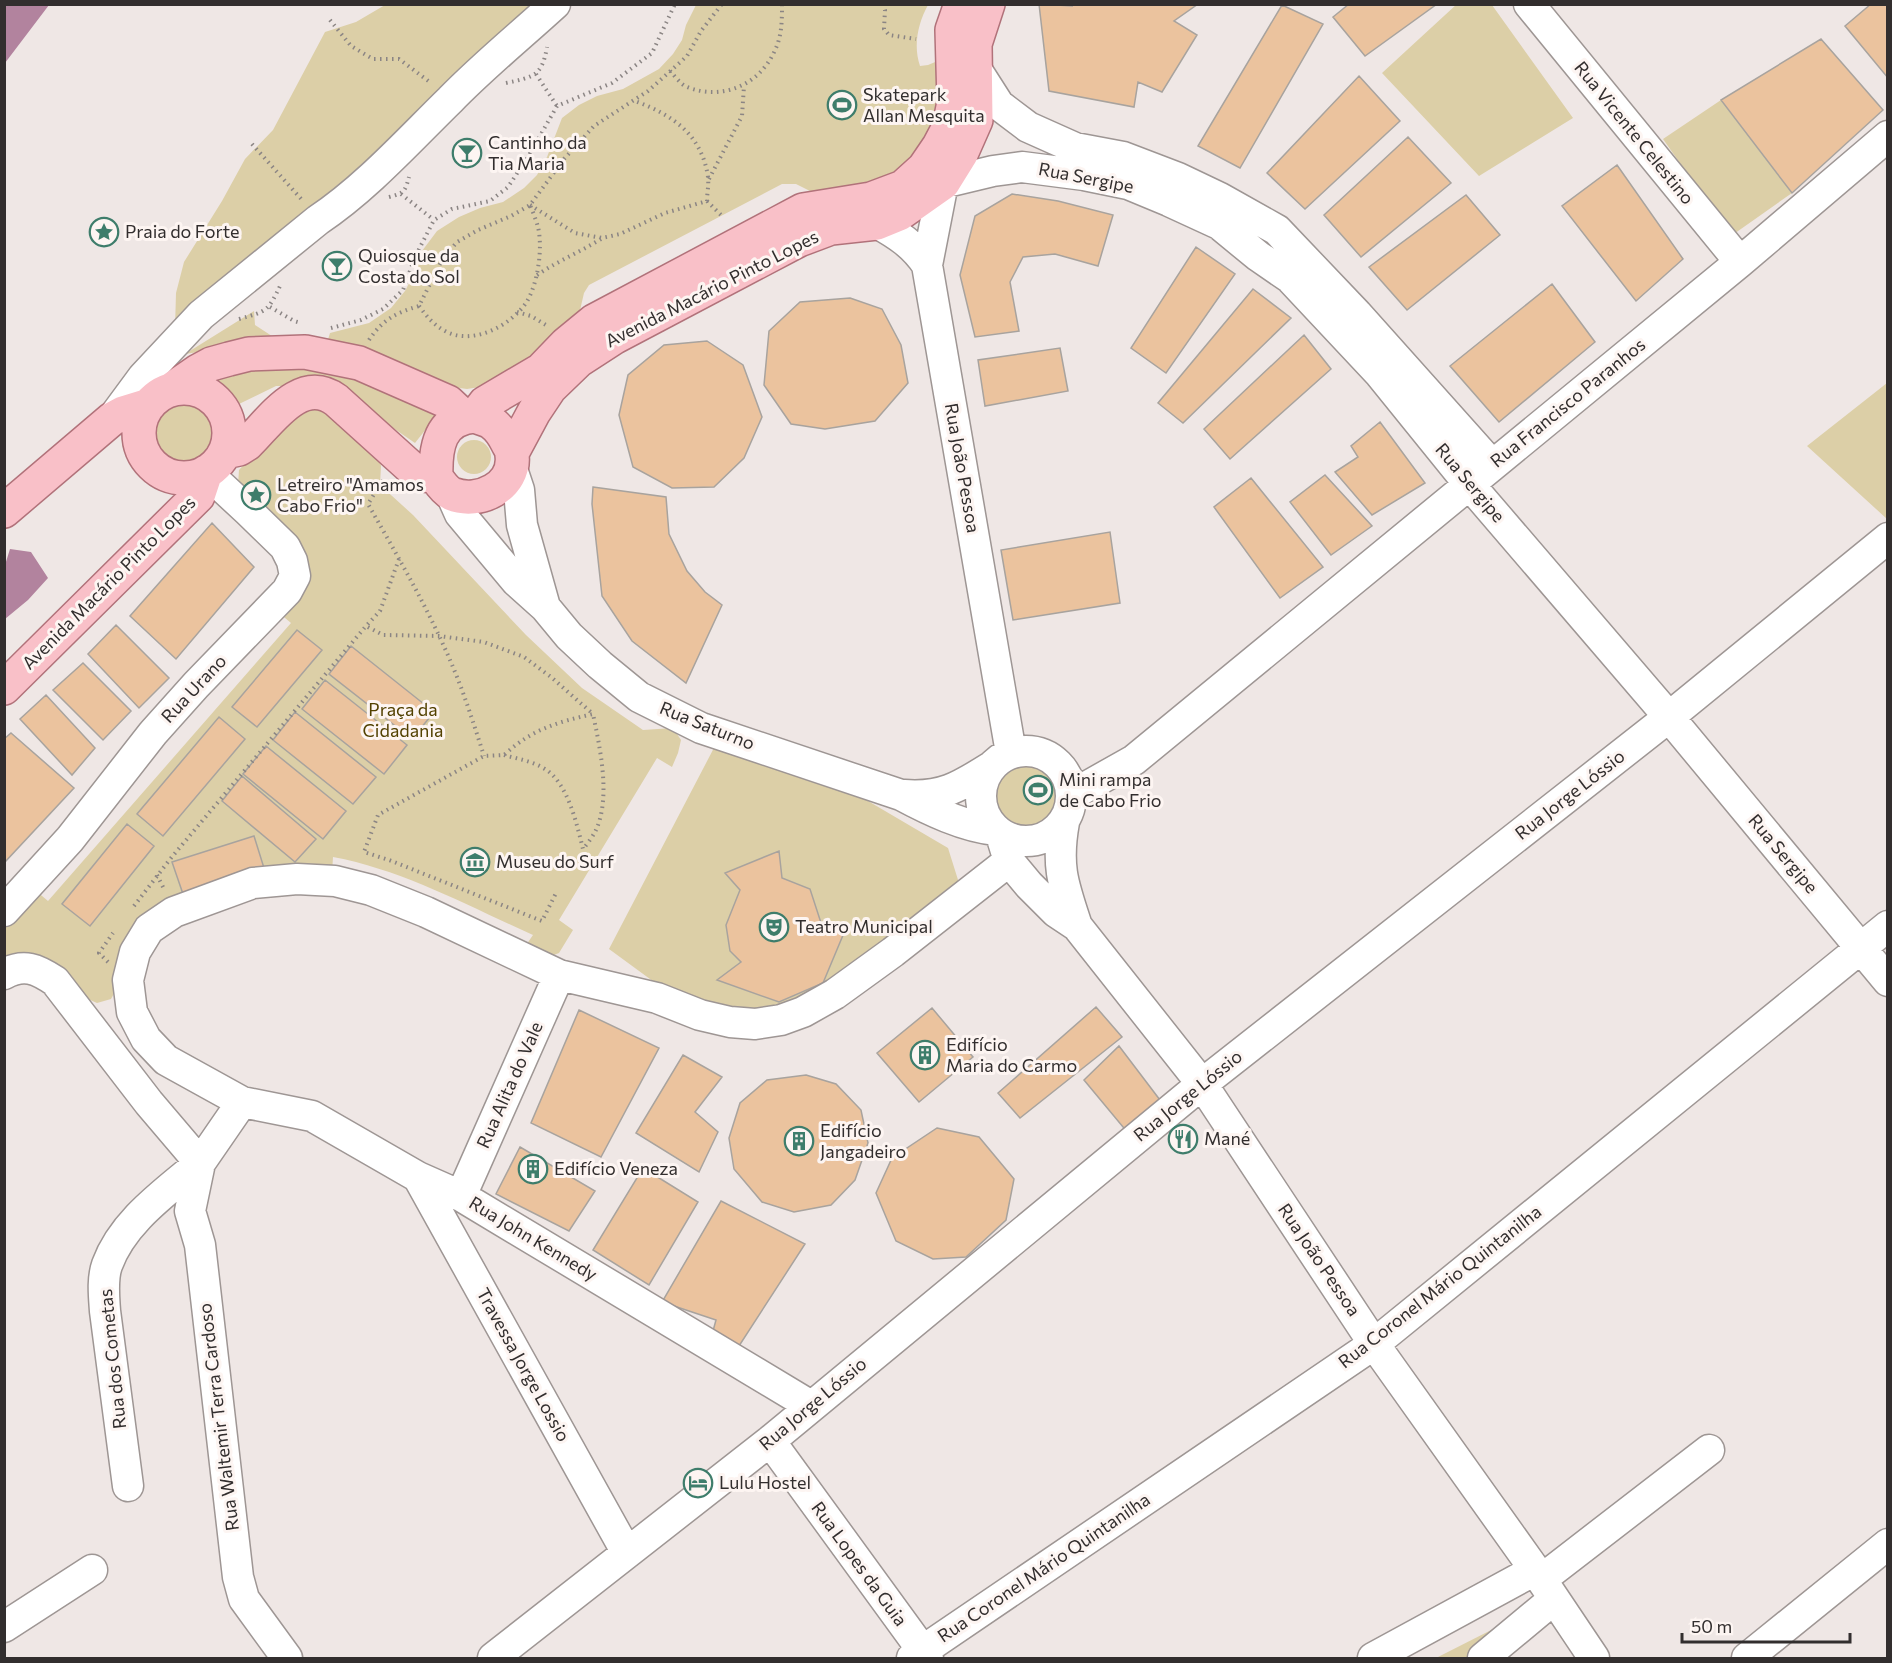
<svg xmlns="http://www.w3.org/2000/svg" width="1892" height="1663" font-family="Commissioner,sans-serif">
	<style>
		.green { fill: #dccfa7 }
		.water { fill: #b2839e }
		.building { fill: #ebc39e; stroke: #a8a39e; stroke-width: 1.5 }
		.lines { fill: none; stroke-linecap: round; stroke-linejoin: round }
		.minor-casing { stroke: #9e9694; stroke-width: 33 }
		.major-casing { stroke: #b1727a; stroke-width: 36 }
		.path { stroke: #8b8584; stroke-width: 4; stroke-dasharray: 1.5 4.5; stroke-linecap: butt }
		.minor { stroke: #fff; stroke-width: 30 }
		.major { stroke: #f9c0c8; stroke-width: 33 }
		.labels { text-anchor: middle; stroke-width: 6; stroke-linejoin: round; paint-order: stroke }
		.poi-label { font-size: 18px; fill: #322e2e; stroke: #fdf5f2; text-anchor: start }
		.street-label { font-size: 18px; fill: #322e2e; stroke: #fdf5f2 }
		.park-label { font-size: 18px; fill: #524100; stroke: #fdf5f2 }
	</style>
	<rect width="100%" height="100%" fill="#efe7e5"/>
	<path class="green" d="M1457,4L1492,5L1573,118L1479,176L1382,73Z
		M385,5H555L175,328L176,293L184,262L222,201L245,159L273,130L325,32L356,22Z
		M696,5H928C918,23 913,46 920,66L928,65L940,60L942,91L928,143L893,180L816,194L796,184H782L589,285L584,293L578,319L533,361L493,385L467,389L445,386L326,346L330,333L369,323L391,308L405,291L415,272L422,251L437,231L459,217L480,208L503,202L524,188L537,175L547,157L562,118L579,105L597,96L623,89L659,69L673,54L682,40L686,25Z
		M1721,100L1792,193L1731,236L1663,139Z
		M254,311L255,325L278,340L185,354Z
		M250,364L328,370L441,410L415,443L332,386H276L239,404L216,394L204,382Z
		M1887,383V519L1807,446Z
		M312,401L377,451L381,466L380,485L413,515L526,635L582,688L643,730L673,728L681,740L678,753L672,767L657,758L559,920L573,930L559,953L546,958L524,948L533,935C468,906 403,870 333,857L332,873L194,892L117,988L111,999L97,1003L5,962L4,921L35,890L48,901L291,623L278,612L303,579L238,485L239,470L295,408Z
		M155 435a30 30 0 1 1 60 0a30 30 0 1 1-60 0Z
		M457 457a17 17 0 1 1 34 0a17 17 0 1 1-34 0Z
		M716,744L851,791L948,848L959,883L838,977L780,1011L726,1007L680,1001L609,949Z
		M994 794a32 32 0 1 1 64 0a32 32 0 1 1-64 0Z
		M1509,1621L1468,1658H1436Z"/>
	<path class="water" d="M5,4L49,5L5,63L4,5Z
		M10,549L31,552L48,578L28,600L5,619V565Z"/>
	<path class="building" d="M1039,4L1072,6L1071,4H1198L1174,21L1197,35L1162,92L1138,82L1134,107L1049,91Z
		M1349,4H1437L1365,56L1333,17Z
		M1871,4H1888V78L1845,26Z
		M1282,5L1323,24L1240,168L1198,146Z
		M1821,39L1883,110L1792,193L1721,100Z
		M1359,76L1400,121L1305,209L1267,173Z
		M1408,137L1451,183L1361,257L1324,215Z
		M1617,165L1683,259L1636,301L1562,206Z
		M1012,194L1058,201L1113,215L1098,266L1055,254L1023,257L1010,282L1019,331L975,337L960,275L975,216Z
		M1466,195L1500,235L1407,310L1369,267Z
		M1196,247L1235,274L1166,373L1131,348Z
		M1552,284L1595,342L1499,422L1450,366Z
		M1253,289L1291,318L1183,423L1158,403Z
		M850,298L882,309L901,345L908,383L875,421L825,429L791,424L764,385L769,331L800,302Z
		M1304,335L1331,369L1230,459L1204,429Z
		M707,341L743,365L762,417L744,458L714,487L672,488L633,467L619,415L628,375L664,345Z
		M1060,348L1068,391L985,406L978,360Z
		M1380,422L1425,483L1372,515L1335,472L1358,457L1351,446Z
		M1325,475L1372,526L1331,555L1290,502Z
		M1251,478L1323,567L1280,598L1214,507Z
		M593,487L666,497L669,534L687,571L705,592L722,605L686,683L632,641L602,596L592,504Z
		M212,523L254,567L176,659L130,616Z
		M1110,532L1120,603L1013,620L1001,550Z
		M116,625L169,678L139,708L88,654Z
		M297,630L322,650L257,727L232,707Z
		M351,646L434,712L412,739L329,674Z
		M83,663L131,711L103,740L53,690Z
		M325,680L407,745L384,774L302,709Z
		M46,695L95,748L72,775L20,719Z
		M295,712L376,777L353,804L273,740Z
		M219,717L245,739L163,836L137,814Z
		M11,733L74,788L4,863V739Z
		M266,746L346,811L323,839L243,774Z
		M242,776L316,839L295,862L222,801Z
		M127,824L154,846L90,926L62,904Z
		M254,836L264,868L183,894L172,862Z
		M779,851L782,878L810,889L823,929L846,928L823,983L779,1002L717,980L741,962L730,951L726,925L740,890L725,873Z
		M1096,1007L1122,1037L1020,1118L998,1093Z
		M932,1008L973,1057L919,1102L877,1053Z
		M579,1010L659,1048L601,1157L531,1123Z
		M1119,1046L1163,1104L1128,1133L1084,1080Z
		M683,1055L722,1077L695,1112L718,1132L699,1172L636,1133Z
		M806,1075L836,1084L861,1110L868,1143L855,1180L831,1205L794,1212L762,1202L734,1169L729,1138L740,1103L767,1080Z
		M937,1128L979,1137L1014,1179L1006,1220L966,1257L933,1259L896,1241L876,1193L892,1158Z
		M520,1147L595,1191L569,1231L496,1194Z
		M643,1168L698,1202L649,1285L593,1250Z
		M721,1201L805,1244L739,1346L713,1331L716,1320L662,1302Z"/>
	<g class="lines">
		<g class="minor-casing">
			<path id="minor" d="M1529,4L1740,262
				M976,69L999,105L1028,127L1075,148L1123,157L1178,178L1220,198L1277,230L1357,314L1492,465
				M877,223C897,234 914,245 927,265
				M112,419L143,377L201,315L318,220C366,188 409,140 450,100C483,66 520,36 555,4
				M511,466L519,490L522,525L545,607
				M451,494L460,514L516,581L545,607L569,636L600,665L639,697L701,728L901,795C929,810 964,827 996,830
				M981 796a45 45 0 1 1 90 0a45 45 0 1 1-90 0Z
				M1011,753L927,265L943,183L993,171L1022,167L1084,175L1128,184L1169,201L1219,224L1258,256L1290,278L1380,374L1469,484L1669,717L1888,981
				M904,795C942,798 959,787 991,767
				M1072,795L1134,760L1740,262L1888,136
				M1064,822C1056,866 1063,884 1077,926
				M1001,835L1009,861L1029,885L1056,912L1077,926L1202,1084L1374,1344L1535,1570L1594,1658
				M4,911L70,839L153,733L196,685L287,591L295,576L292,561L285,547L248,511L206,472
				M4,974C24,963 37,969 55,981L149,1103L200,1163C166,1192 123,1221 107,1265C102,1279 104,1296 105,1311L128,1486
				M242,1102L200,1163L190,1211L200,1245L238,1577L244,1599L287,1658
				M418,1177L627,1553
				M461,1196L559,975
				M811,1406L461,1196L418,1177L312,1116L242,1102L166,1060L146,1039L132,1012L128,980L135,952L149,929L174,912L253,883L297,879L335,881L371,890L426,912L559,975L657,998L700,1015L730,1022L755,1024L781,1020L803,1012L835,994L893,952L1009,861
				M770,1441L928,1658
				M1542,1579L1709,1450
				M4,1627L92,1570
				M493,1658L770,1441L1202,1084L1669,717L1888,538
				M912,1658L1374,1344L1888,926
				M1373,1658L1535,1570
				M1483,1658L1554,1599
				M1747,1658L1888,1544"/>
		</g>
		<g class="major-casing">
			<path id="major" d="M139 433a45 45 0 1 1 90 0a45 45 0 1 1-90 0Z
				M172,389L198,371L211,364L229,359L249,354L305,352L359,363L448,402L464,417
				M475,416L485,403L541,370L566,344L594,321L803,210L871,199L903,187L924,168L939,146L949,127L954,102L952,30L961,4
				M475,416C480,418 488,420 492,423C499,428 503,434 507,442C509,446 512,450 512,455C516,486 479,505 452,494C446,491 440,483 436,477C435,448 439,418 475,416Z
				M225,452L239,449L247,444C270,422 300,374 336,400L418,474L436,477
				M512,453L534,412L550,388L578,361L615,337L799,240L831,228L877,223L899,214L943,183L961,154L976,120L975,44L988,4
				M4,511L112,419L123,413L149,405
				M4,688L198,496L206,472"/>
		</g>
		<path class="path" d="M883,4L885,10L884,29L889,35L916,39
			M330,20L351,46L373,59H399L431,83
			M670,71C675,76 680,84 687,87C722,101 760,85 775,50C782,36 782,20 782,4
			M536,74L557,106
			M506,83C534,77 542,76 547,47
			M252,144L303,201
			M709,179L742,116L744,86
			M401,194L434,220
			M389,197C404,193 405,192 409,177
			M707,201L722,216
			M530,205L575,233L602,238L620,234L665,213L707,201C707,193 709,185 708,177C702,135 673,115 635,101
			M537,275C558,261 580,252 601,239
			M419,306C427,317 434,325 445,331C472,346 510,326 526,303C538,284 543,248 538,227C536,220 533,212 530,205
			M270,307L294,321L301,323
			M517,312L531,316L546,325
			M239,319C268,311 268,311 281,284
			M331,328L361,320L383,309L403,290L415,257L434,220L452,209L490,201L508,187L528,157L557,106L612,83L652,53L675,4
			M369,340C383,319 396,313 419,306L442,260L457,242L478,230L511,216L530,205L564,159L594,126L648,91L687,56L701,31L722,4
			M383,480L368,504C402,564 438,625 462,690C470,712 477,734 484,756
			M399,559L380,611L366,626L383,635L439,636L484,642L524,657L551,677L593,714
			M504,755C518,759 532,761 545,769C568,783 577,825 583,849C588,843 593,836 596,830C611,797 600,748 593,714C558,722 532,729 504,755L484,756L378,815L364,852L389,860L542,921L556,893
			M157,875L164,889
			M134,906L171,858L366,626
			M108,962L99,953L113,933"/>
		<use href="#minor" class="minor"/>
		<use href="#major" class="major"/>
	</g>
	<defs>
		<g id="stadium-ring" transform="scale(1.5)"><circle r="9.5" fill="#fdf5f2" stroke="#3e7d6b" stroke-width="1.5"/><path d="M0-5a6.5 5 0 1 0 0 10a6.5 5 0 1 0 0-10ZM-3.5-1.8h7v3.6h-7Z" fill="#3e7d6b"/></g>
		<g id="bar-ring" transform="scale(1.5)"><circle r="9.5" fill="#fdf5f2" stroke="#3e7d6b" stroke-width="1.5"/><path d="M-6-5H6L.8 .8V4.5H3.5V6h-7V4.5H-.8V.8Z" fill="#3e7d6b"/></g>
		<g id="sight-ring" transform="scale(1.5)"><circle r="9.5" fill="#fdf5f2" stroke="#3e7d6b" stroke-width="1.5"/><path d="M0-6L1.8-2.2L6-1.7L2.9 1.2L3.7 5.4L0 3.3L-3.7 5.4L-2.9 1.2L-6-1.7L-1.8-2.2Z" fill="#3e7d6b"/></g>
		<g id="museum-ring" transform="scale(1.5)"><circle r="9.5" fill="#fdf5f2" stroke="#3e7d6b" stroke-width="1.5"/><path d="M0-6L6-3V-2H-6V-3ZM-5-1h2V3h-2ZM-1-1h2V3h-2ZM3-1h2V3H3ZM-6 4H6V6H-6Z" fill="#3e7d6b"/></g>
		<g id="theatre-ring" transform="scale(1.5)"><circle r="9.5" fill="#fdf5f2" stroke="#3e7d6b" stroke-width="1.5"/><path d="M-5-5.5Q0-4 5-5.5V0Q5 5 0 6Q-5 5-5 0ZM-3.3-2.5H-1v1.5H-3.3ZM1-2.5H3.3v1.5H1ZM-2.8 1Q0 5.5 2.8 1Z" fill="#3e7d6b"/></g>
		<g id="building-ring" transform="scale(1.5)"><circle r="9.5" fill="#fdf5f2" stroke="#3e7d6b" stroke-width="1.5"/><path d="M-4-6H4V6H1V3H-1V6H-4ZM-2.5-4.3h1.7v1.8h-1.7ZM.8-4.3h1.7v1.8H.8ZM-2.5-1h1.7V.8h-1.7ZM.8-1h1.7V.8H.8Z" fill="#3e7d6b"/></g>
		<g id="restaurant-ring" transform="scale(1.5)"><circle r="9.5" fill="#fdf5f2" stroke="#3e7d6b" stroke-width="1.5"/><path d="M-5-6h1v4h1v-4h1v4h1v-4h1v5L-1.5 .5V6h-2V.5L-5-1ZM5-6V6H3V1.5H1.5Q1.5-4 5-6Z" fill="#3e7d6b"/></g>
		<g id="hotel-ring" transform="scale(1.5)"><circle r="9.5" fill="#fdf5f2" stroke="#3e7d6b" stroke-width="1.5"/><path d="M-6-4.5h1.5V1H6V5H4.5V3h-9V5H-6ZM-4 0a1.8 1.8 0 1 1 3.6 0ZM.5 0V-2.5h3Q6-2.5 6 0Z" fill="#3e7d6b"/></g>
	</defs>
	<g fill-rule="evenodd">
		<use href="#stadium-ring" x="842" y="105"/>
		<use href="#bar-ring" x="467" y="153"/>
		<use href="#sight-ring" x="104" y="232"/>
		<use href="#bar-ring" x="337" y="266"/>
		<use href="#sight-ring" x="256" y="495"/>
		<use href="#stadium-ring" x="1038" y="790"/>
		<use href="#museum-ring" x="475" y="862"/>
		<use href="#theatre-ring" x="774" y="927"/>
		<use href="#building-ring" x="925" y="1055"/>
		<use href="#restaurant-ring" x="1183" y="1139"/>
		<use href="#building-ring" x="799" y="1141"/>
		<use href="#building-ring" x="533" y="1169"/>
		<use href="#hotel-ring" x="698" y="1483"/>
	</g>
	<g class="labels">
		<g class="poi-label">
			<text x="863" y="101">Skatepark<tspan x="863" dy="21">Allan Mesquita</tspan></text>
			<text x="488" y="149">Cantinho da<tspan x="488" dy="21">Tia Maria</tspan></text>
			<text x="125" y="238">Praia do Forte</text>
			<text x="358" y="262">Quiosque da<tspan x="358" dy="21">Costa do Sol</tspan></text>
			<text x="277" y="491">Letreiro "Amamos<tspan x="277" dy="21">Cabo Frio"</tspan></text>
			<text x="1059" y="786">Mini rampa<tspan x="1059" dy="21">de Cabo Frio</tspan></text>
			<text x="496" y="868">Museu do Surf</text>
			<text x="795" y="933">Teatro Municipal</text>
			<text x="946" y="1051">Edifício<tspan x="946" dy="21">Maria do Carmo</tspan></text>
			<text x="820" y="1137">Edifício<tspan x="820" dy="21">Jangadeiro</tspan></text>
			<text x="1204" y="1145">Mané</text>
			<text x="554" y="1175">Edifício Veneza</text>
			<text x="719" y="1489">Lulu Hostel</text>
		</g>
		<g class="street-label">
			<text transform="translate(1634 133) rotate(51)" y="6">Rua Vicente Celestino</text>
			<text transform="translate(1086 178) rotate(11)" y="6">Rua Sergipe</text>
			<text transform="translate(712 289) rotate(-27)" y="6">Avenida Macário Pinto Lopes</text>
			<text transform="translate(1568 403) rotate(-39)" y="6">Rua Francisco Paranhos</text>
			<text transform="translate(962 468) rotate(80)" y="6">Rua João Pessoa</text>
			<text transform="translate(1470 483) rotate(50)" y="6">Rua Sergipe</text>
			<text transform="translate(109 583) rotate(-45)" y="6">Avenida Macário Pinto Lopes</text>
			<text transform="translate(194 689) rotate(-47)" y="6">Rua Urano</text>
			<text transform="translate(707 726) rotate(22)" y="6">Rua Saturno</text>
			<text transform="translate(1570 795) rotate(-38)" y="6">Rua Jorge Lóssio</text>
			<text transform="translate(1783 854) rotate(50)" y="6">Rua Sergipe</text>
			<text transform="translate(510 1085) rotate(-66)" y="6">Rua Alita do Vale</text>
			<text transform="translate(1188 1096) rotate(-39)" y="6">Rua Jorge Lóssio</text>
			<text transform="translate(533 1239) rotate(31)" y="6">Rua John Kennedy</text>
			<text transform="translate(1319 1260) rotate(56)" y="6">Rua João Pessoa</text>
			<text transform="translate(1440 1287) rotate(-38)" y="6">Rua Coronel Mário Quintanilha</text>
			<text transform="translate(113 1359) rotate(-96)" y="6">Rua dos Cometas</text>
			<text transform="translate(523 1365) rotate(61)" y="6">Travessa Jorge Lossio</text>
			<text transform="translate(813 1404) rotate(-40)" y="6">Rua Jorge Lóssio</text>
			<text transform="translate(219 1417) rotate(-97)" y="6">Rua Waltemir Terra Cardoso</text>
			<text transform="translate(859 1564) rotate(54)" y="6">Rua Lopes da Guia</text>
			<text transform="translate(1044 1568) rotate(-34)" y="6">Rua Coronel Mário Quintanilha</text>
		</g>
		<g class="park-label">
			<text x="403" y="716">Praça da<tspan x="403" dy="21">Cidadania</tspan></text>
		</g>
	</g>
	<rect width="1892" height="1663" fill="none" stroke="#322e2e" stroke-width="12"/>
	<path d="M1682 1633v9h168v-9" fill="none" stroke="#322e2e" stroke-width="3"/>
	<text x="1691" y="1633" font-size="18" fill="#322e2e" stroke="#fdf5f2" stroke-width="4.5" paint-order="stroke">50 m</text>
</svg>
